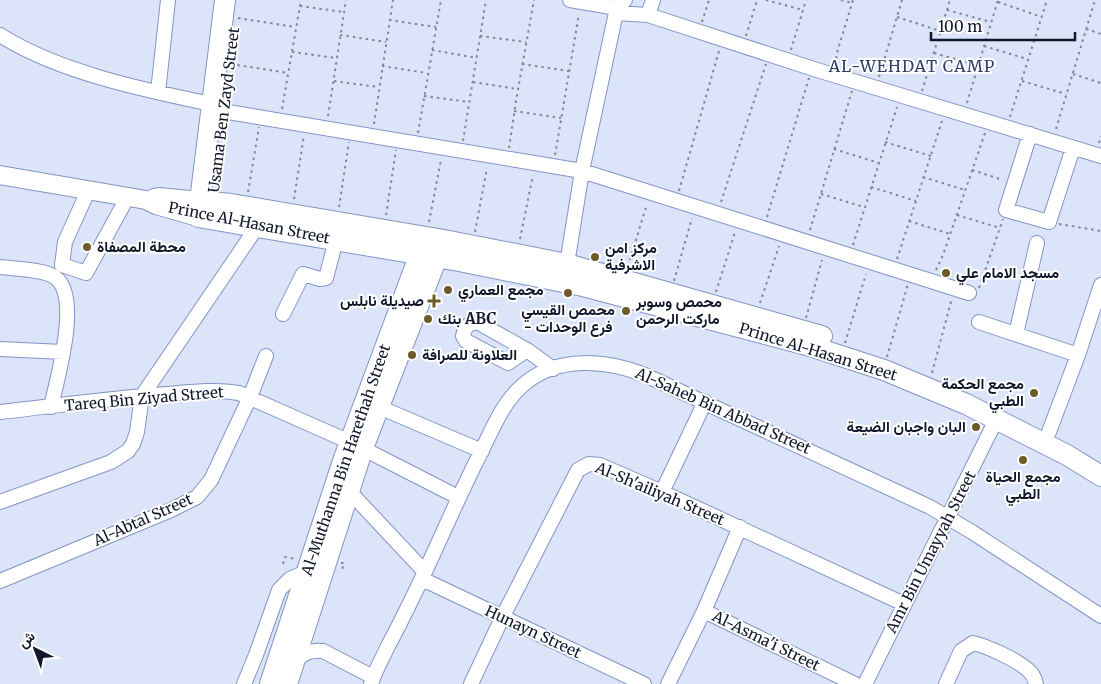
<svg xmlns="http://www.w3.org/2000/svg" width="1101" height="684" font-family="Merriweather,Vazirmatn,serif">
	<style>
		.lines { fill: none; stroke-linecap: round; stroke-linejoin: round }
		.minor-casing { stroke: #8295c7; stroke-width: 16 }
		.major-casing { stroke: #8295c7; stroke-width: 20 }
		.highway-casing { stroke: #8295c7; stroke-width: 22 }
		.path { stroke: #7f879b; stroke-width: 2; stroke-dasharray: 2.5 4; stroke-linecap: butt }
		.minor { stroke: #fff; stroke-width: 14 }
		.major { stroke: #fff; stroke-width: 18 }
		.highway { stroke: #fff; stroke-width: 20 }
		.poi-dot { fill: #6f5b2a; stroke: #fff; stroke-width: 2 }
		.labels { text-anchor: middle; stroke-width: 4; stroke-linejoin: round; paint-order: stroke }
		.street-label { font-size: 15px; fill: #11172a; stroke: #fff }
		.poi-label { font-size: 15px; font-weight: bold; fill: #11172a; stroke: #fff; text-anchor: start }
		.neighbourhood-label { font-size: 16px; letter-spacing: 1px; fill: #2e3d68; stroke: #fff }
	</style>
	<rect width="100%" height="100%" fill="#dbe4f9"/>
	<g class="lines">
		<g class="minor-casing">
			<path id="minor" d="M570,0L617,8
				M616,13L648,15L817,70L1101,156
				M648,15L653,0
				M0,35C58,72 144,90 211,104
				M158,92L168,0
				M222,111L582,171L969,293
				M1030,134L1006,210L1049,222L1073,148
				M88,191L65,242L62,265L86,273L127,198
				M567,264L582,171L617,8L625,0
				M0,267C14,269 46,269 56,278C81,298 57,379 51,407
				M283,314L303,274L320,279L326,278L336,240
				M979,322L1078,355
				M1016,334L1037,243
				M0,349L63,352
				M527,350L508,363L466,341L463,336C465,326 469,322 479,323L527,350L553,369
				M379,407L482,451
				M0,412C56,406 111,398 167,394C191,392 215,389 239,393L350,442L458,497
				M1049,432L1078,355L1101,285
				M349,491L425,572
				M662,492L705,402
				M0,502L111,462L128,451L133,444L137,432L142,396L257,227
				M422,579L644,684
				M0,581L171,510L197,497L211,480L250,397L266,356
				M704,611L855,684
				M295,663C302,653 310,650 323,651L373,677
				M244,684L256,655L279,590L290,579L306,572
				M371,684C375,671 382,659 388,646C400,624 411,601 422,578C442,536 460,493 481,452C493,428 503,402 523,385C557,355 607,360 645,375L930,507L972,532L1101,616
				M471,684L502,618L578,470L589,464L600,465L662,492L904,604
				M668,684L704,611L740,527
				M865,684L996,420
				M946,684L961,651L973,643C987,646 1017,660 1028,670C1033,674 1035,679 1036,684"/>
		</g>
		<g class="major-casing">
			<path id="major" d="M0,175L146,200L156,205L198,217
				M154,198L159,197L200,201"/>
		</g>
		<g class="highway-casing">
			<path id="highway" d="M225,0L198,217L459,261L583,286L807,345L884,370L966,404L1067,455L1101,476
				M200,201L231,204L444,240L567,264L822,336
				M270,684L344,458L424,243
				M287,684L363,448L441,247"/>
		</g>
		<path class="path" d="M766,0L803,10
			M841,0L852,3
			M998,2L1042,17
			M300,6L344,12
			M947,10L991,22
			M897,17L940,31
			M238,18L295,27
			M389,20L436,27
			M702,22L709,0
			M1086,29L1101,34
			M340,35L386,42
			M480,36L526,42
			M746,36L757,0
			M984,46L1027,59
			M432,50L477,58
			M791,50L806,0
			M292,52L336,58
			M934,53L977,65
			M231,64L288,73
			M522,64L569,71
			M838,65L836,56L853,0
			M382,66L427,73
			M1073,74L1101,83
			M879,77L902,0
			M334,81L378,87
			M1022,81L1066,94
			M473,82L517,89
			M922,91L950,0
			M424,96L469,102
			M967,103L998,0
			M282,109L301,0
			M514,111L561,118
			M328,116L346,0
			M1010,117L1047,0
			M374,124L393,0
			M1056,129L1095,0
			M418,133L441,0
			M463,141L486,0
			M885,142L931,156
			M1099,143L1101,136
			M509,148L516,101L534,0
			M834,149L879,163
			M555,155L579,14
			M972,170L1003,180
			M923,177L965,190
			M871,187L916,201
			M679,191L719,51
			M248,192L259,127
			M821,194L864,207
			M294,199L304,135
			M721,202L766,64
			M339,207L349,142
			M386,215L396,150
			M957,215L1000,228
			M767,217L809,78
			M909,221L950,234
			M429,222L441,160
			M1059,224L1101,231
			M810,230L852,91
			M475,232L487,168
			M520,239L533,175
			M853,245L897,107
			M897,259L942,121
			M628,266L647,204
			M936,270L943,255L985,133
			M674,281L692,218
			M979,288L1003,219
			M716,292L735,232
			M760,303L779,246
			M806,318L822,260
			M845,343L866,274
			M887,357L908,284
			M932,373L952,298
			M341,563H344L342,570
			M283,564L285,557L296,559"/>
		<use href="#minor" class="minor"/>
		<use href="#major" class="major"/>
		<use href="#highway" class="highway"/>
	</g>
	<g class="poi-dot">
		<circle cx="87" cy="247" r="5"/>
		<circle cx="595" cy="257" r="5"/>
		<circle cx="946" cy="273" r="5"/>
		<circle cx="448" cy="290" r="5"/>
		<circle cx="568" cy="293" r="5"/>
		<path d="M431.5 293.5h5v5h5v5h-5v5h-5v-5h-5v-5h5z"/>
		<circle cx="626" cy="311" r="5"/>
		<circle cx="428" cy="319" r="5"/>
		<circle cx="412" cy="355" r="5"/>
		<circle cx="1034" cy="393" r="5"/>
		<circle cx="976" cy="427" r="5"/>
		<circle cx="1023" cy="460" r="5"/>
	</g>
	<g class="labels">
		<g class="street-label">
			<text transform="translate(224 110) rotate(-83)" y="5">Usama Ben Zayd Street</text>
			<text transform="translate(249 223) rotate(11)" y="5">Prince Al-Hasan Street</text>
			<text transform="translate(818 352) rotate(17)" y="5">Prince Al-Hasan Street</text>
			<text transform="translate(144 399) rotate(-5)" y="5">Tareq Bin Ziyad Street</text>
			<text transform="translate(723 411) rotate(24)" y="5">Al-Saheb Bin Abbad Street</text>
			<text transform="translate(346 460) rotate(-71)" y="5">Al-Muthanna Bin Harethah Street</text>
			<text transform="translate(660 494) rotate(23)" y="5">Al-Sh'ailiyah Street</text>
			<text transform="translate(143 520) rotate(-24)" y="5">Al-Abtal Street</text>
			<text transform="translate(931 552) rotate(-63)" y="5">Amr Bin Umayyah Street</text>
			<text transform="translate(533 632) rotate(25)" y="5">Hunayn Street</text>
			<text transform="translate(766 641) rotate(26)" y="5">Al-Asma'i Street</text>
		</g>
		<g class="poi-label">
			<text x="97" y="252">محطة المصفاة</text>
			<text x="605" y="253">مركز امن<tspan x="605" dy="17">الاشرفية</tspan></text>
			<text x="956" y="278">مسجد الامام علي</text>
			<text x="458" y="295">مجمع العماري</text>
			<text x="424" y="306" text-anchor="end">صيديلة نابلس</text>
			<text x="636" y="307">محمص وسوبر<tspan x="636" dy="17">ماركت الرحمن</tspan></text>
			<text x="568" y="315" text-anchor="middle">محمص القيسي<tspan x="568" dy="17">- فرع الوحدات</tspan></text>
			<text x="438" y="324">بنك ABC</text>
			<text x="422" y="360">العلاونة للصرافة</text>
			<text x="1024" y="389" text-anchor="end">مجمع الحكمة<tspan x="1024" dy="17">الطبي</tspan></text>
			<text x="966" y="432" text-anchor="end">البان واجبان الضيعة</text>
			<text x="1023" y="482" text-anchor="middle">مجمع الحياة<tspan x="1023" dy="17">الطبي</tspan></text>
		</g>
		<g class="neighbourhood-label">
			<text x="912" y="72">AL-WEHDAT CAMP</text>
		</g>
	</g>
	<g transform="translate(35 649) rotate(318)" stroke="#ffffff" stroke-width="4" paint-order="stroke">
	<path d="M0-4L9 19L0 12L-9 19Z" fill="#11172a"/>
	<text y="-8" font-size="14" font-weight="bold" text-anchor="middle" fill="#11172a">ش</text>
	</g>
	<path d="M931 32v8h144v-8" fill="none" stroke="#11172a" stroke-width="2.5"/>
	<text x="938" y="32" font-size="15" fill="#11172a" stroke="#ffffff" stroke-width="4" paint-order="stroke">100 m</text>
</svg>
